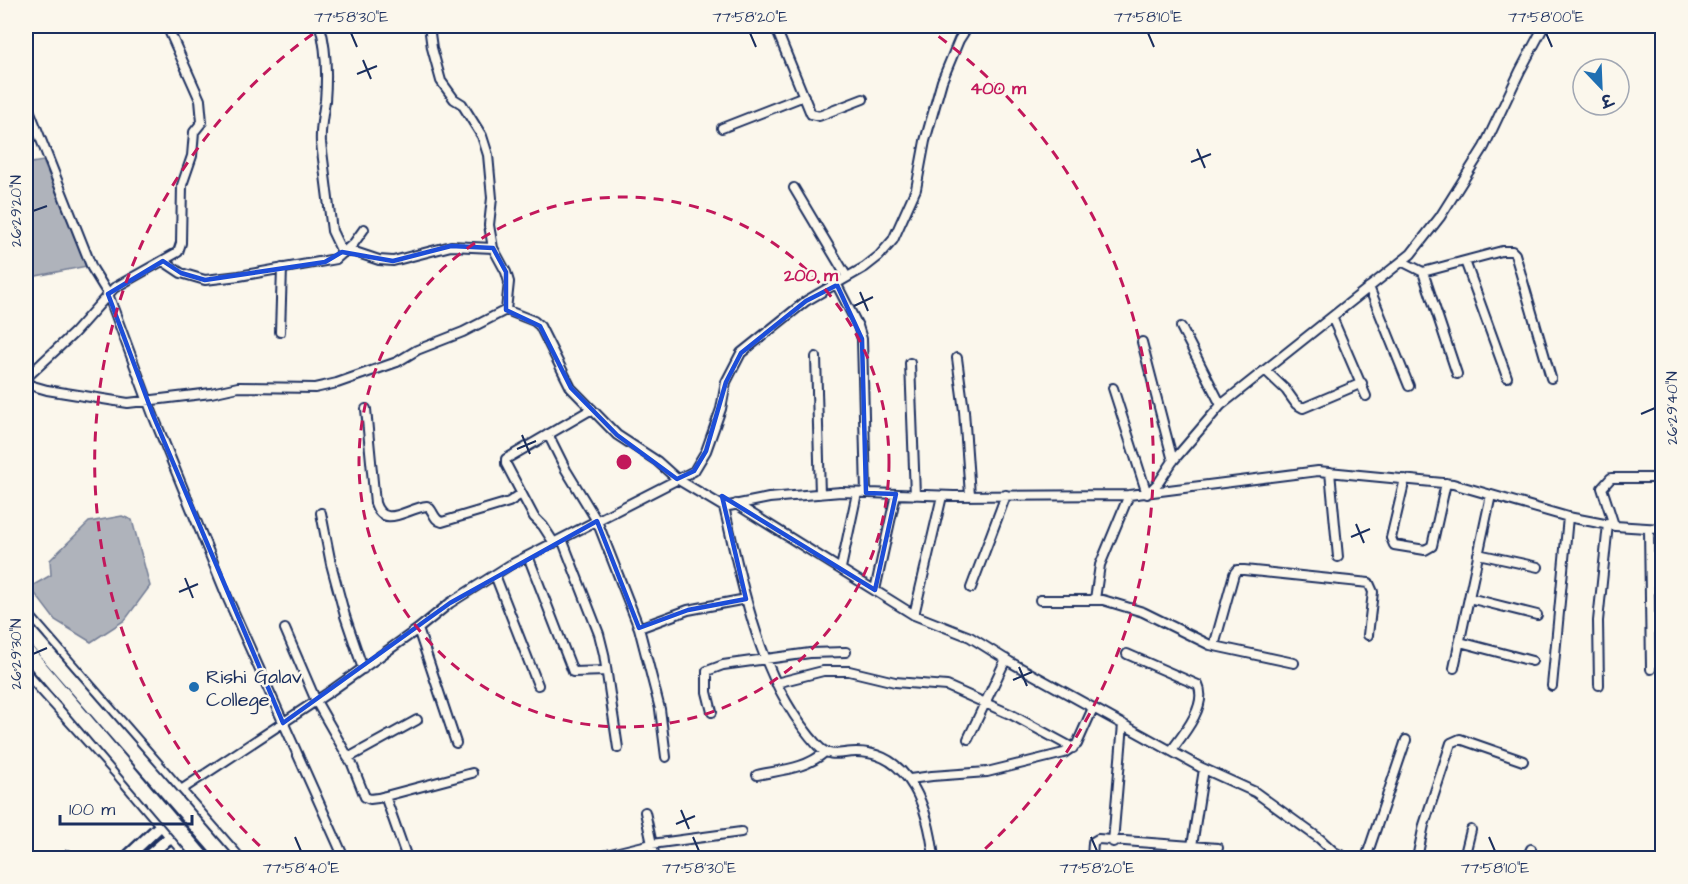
<svg xmlns="http://www.w3.org/2000/svg" width="1688" height="884" font-family="'Architects Daughter','Playpen Sans Deva',sans-serif">
	<style>
		.water { fill: #afb3bb; stroke: #747e96; stroke-width: 1.5 }
		.lines { fill: none; stroke-linecap: round; stroke-linejoin: round }
		.street-casing { stroke: #1b2f5e; stroke-width: 12 }
		.secondary-casing { stroke: #1b2f5e; stroke-width: 15 }
		.street { stroke: #fbf7ec; stroke-width: 8 }
		.secondary { stroke: #fbf7ec; stroke-width: 10 }
		.highway-bridge-casing { stroke: #1b2f5e; stroke-width: 18; stroke-linecap: butt }
		.highway-bridge { stroke: #fbf7ec; stroke-width: 14 }
		.marked { fill: none; stroke: #1d4ed8; stroke-width: 4.5; stroke-linejoin: round }
		.ticks { fill: none; stroke: #1b2f5e; stroke-width: 2 }
		.ring { fill: none; stroke: #c2185b; stroke-width: 3; stroke-dasharray: 10 8 }
		.poi-dot { fill: #1f6fb2; stroke: #fbf7ec; stroke-width: 2 }
		.labels { text-anchor: middle; stroke-width: 5; stroke-linejoin: round; paint-order: stroke }
		.poi-label { font-size: 20px; fill: #1b2f5e; stroke: #fbf7ec; text-anchor: start }
		.centre { fill: #c2185b; stroke: #fbf7ec; stroke-width: 3 }
		.ring-label { font-size: 18px; text-anchor: middle; font-weight: bold; fill: #c2185b; stroke: #fbf7ec; stroke-width: 5; stroke-linejoin: round; paint-order: stroke }
		.neatline { fill: none; stroke: #1b2f5e; stroke-width: 2 }
		.ticks-label { font-size: 15px; text-anchor: middle; fill: #1b2f5e }
	</style>
	<rect width="100%" height="100%" fill="#fbf7ec"/>
	<filter id="ink" filterUnits="userSpaceOnUse"><feTurbulence type="fractalNoise" baseFrequency=".0167" numOctaves="2"/><feDisplacementMap in="SourceGraphic" scale="12" xChannelSelector="R" yChannelSelector="G"/><feConvolveMatrix kernelMatrix="1 2 1 2 8 2 1 2 1" color-interpolation-filters="sRGB"/></filter>
	<g filter="url(#ink)">
		<path class="water" d="M43,161L87,266L26,278V164Z
			M122,516L132,520L150,586L125,620L91,642L55,620L30,587L51,575L50,560L89,522Z"/>
		<g class="lines">
			<g class="street-casing">
				<path id="street" d="M320,26C327,50 327,76 325,101C323,115 320,128 321,143L332,231L342,252H355L379,260L393,261L451,246L493,248
					M429,26L432,48L441,81L454,99L462,104L482,136L488,155L492,198L489,225L493,248L506,272L509,282L506,310
					M775,26L811,114L819,116L863,99
					M26,102L92,268L108,294L153,415L228,599L344,858
					M722,128L804,96
					M794,188L847,277
					M163,261L181,273L205,280L239,276L336,259L354,243L364,229
					M1465,261L1507,377
					M1403,262L1423,272L1457,374
					M1423,272L1502,251H1512L1515,254L1551,378
					M837,285L858,326L862,339L866,493
					M1369,287L1409,386
					M1332,317L1366,396
					M1181,327L1221,405
					M280,332L282,268
					M1142,342L1173,461
					M816,357L820,494
					M957,358L964,411L970,495
					M910,363L915,495
					M1266,371L1286,390L1296,404L1303,408L1362,383
					M26,378L74,333L114,288L178,252L181,243L182,185L192,156L194,132L202,122L200,100L167,26
					M26,384L47,390L128,403L211,393L238,387L315,388L337,383L397,362L417,350L463,332L506,310L534,321L540,326L571,388L617,435L657,461L677,479L724,507L769,498L841,492L954,496L1129,495L1318,471L1453,484L1568,517L1615,526L1662,529
					M1113,388L1147,494L1159,482L1173,461L1221,405L1411,254L1440,217L1484,147L1520,71L1544,26
					M366,409L375,503C384,530 407,508 427,506C434,510 433,520 442,522L509,502L521,494
					M548,434L566,470L597,521L639,628L660,709L666,757
					M1330,472L1338,557
					M1405,479L1391,538L1394,545L1425,550L1432,546L1446,483
					M736,504L914,615L970,637L1010,662L1200,767L1255,792L1320,839L1334,852L1347,858
					M724,507C744,590 759,681 818,746C830,759 841,752 856,752C912,752 929,813 934,858
					M321,513L331,564L345,616L363,669
					M1614,525L1602,488L1611,478H1662
					M1649,529L1651,669
					M562,539L599,634L604,654L618,748
					M554,543L543,526L534,517L506,464V459L592,409
					M1478,554L1538,567
					M528,556L573,672L606,671
					M841,568L857,493
					M495,575L538,685
					M971,588L1006,495
					M875,590L896,494
					M1469,598L1537,615
					M1095,599L1100,565L1129,495
					M1040,600H1103L1143,612L1210,645L1294,663
					M26,612L240,858
					M914,615L942,496
					M639,628L688,610L746,599
					M285,629L316,701L352,764L365,797L370,799L378,798L472,773
					M418,629L456,743
					M1460,642L1532,661
					M1214,646L1234,574L1237,570H1244L1369,583L1373,592L1368,635
					M1127,654L1198,685C1208,705 1183,735 1171,751
					M1454,668L1491,495
					M26,673L117,774L188,858
					M776,683L823,671H849L895,682L947,686L1012,715L1073,748
					M1599,685L1598,621L1608,524
					M1552,686L1568,517
					M712,712L707,692V671L723,665L810,653L846,652
					M968,739L1006,659
					M348,758L417,720
					M757,775C780,770 806,769 825,752
					M910,779L932,776L987,772L1064,753L1077,744L1093,708
					M385,796L407,858
					M645,812L655,858
					M166,816L181,790L328,693L418,629L450,603L510,565L694,471L706,451L721,409L726,382L741,353L806,301L865,267L879,256L893,240L916,189L925,141L942,81L959,40L968,26
					M1113,842L1123,724
					M1192,846L1204,769
					M68,855L69,858
					M594,858L652,844L741,832
					M1092,858L1093,842L1098,839L1218,848
					M1366,858L1406,740
					M1417,858L1424,825L1451,743L1460,739L1523,761
					M1464,858L1471,830
					M1527,858L1531,849"/>
			</g>
			<g class="secondary-casing">
				<path id="secondary" d="M126,858L160,826
					M146,858L170,837"/>
			</g>
			<use href="#street" class="street"/>
			<use href="#secondary" class="secondary"/>
			<g class="highway-bridge-casing">
				<path id="highway-bridge" d="M26,629L225,858
					M26,651L202,858"/>
			</g>
			<use href="#highway-bridge" class="highway-bridge"/>
		</g>
	</g>
	<path class="marked" d="M451,246L493,248L506,272V310L540,326L571,388L617,435L677,479L694,471L706,451L726,382L741,353L806,301L837,285L862,339L866,493L896,494L875,590L722,496L746,599L688,610L639,628L597,521L450,603L283,723L153,415L108,294L163,261L181,273L205,280L325,262L342,252L393,261Z"/>
	<path class="ticks" d="M351,33L357,47M750,33L756,47M1148,33L1154,47M1546,33L1552,47M363,60L371,79M357,74L377,66M1197,149L1205,168M1191,162L1211,154M33,211L47,206M860,292L868,311M854,306L873,297M1641,414L1655,408M522,435L530,454M517,449L536,441M1356,524L1364,543M1351,537L1370,529M185,578L193,598M179,592L198,584M33,654L47,648M1019,667L1027,686M1013,680L1032,672M681,810L689,829M676,824L695,816M295,837L301,851M693,837L699,851M1091,837L1097,851M1489,837L1495,851"/>
	<g class="ring">
		<circle cx="624" cy="462" r="265"/>
		<path d="M273 858A529 529 0 0 1 324 26M924 26A529 529 0 0 1 975 858"/>
	</g>
	<circle class="poi-dot" cx="194" cy="687" r="6"/>
	<g class="labels">
		<g class="poi-label">
			<text x="206" y="683">Rishi Galav<tspan x="206" dy="23">College</tspan></text>
		</g>
	</g>
	<circle cx="624" cy="462" r="9" class="centre"/>
	<g class="ring-label">
		<text x="998" y="94">400 m</text>
		<text x="811" y="281">200 m</text>
	</g>
	<rect width="1688" height="884" fill="none" stroke="#fbf7ec" stroke-width="66"/>
	<g transform="translate(1601 87) rotate(157)"><circle r="28" fill="#fbf7ec" stroke="#a1a7b3" stroke-width="1.5"/>
	<path d="M0-4.5L10 22L0 15L-10 22Z" fill="#1f6fb2"/>
	<text y="-9" font-size="16" font-weight="bold" text-anchor="middle" fill="#1b2f5e">उ</text>
	</g>
	<path d="M60 815v9h132v-9" fill="none" stroke="#1b2f5e" stroke-width="3"/>
	<text x="69" y="815" font-size="18" fill="#1b2f5e" stroke="#fbf7ec" stroke-width="4.5" paint-order="stroke">100 m</text>
	<rect x="33" y="33" width="1622" height="818" class="neatline"/>
	<g class="ticks-label">
		<text x="351" y="22">77°58'30"E</text>
		<text x="750" y="22">77°58'20"E</text>
		<text x="1148" y="22">77°58'10"E</text>
		<text x="1546" y="22">77°58'00"E</text>
		<text transform="translate(16 211) rotate(-90)" y="5">26°29'20"N</text>
		<text transform="translate(1672 408) rotate(-90)" y="5">26°29'40"N</text>
		<text transform="translate(16 654) rotate(-90)" y="5">26°29'30"N</text>
		<text x="301" y="873">77°58'40"E</text>
		<text x="699" y="873">77°58'30"E</text>
		<text x="1097" y="873">77°58'20"E</text>
		<text x="1495" y="873">77°58'10"E</text>
	</g>
</svg>
